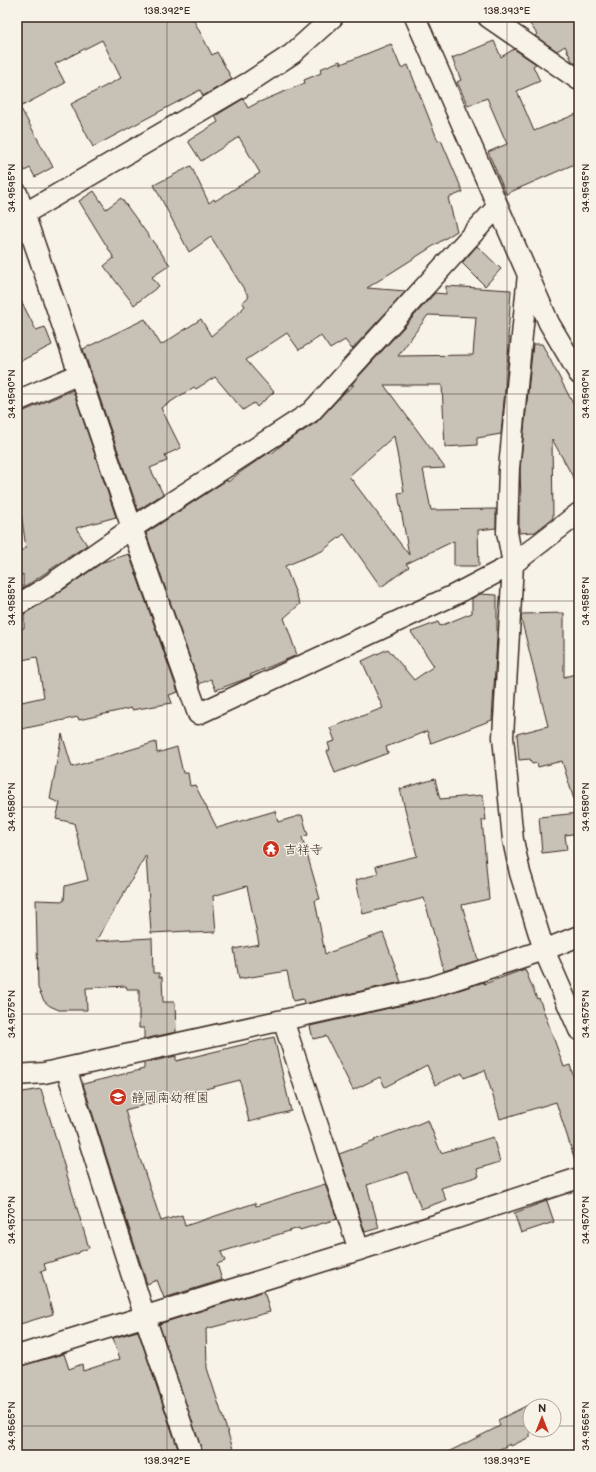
<svg xmlns="http://www.w3.org/2000/svg" width="596" height="1472" font-family="'Balsamiq Sans','Klee One',sans-serif">
	<style>
		.building { fill: #c8c1b6; stroke: #3b2a1e; fill-rule: evenodd }
		.lines { fill: none; stroke-linecap: round; stroke-linejoin: round }
		.street-casing { stroke: #3b2a1e; stroke-width: 23 }
		.street { stroke: #f7f3e8; stroke-width: 20 }
		.ticks { fill: none; stroke: #3b2a1e; stroke-width: 1; stroke-opacity: 0.45 }
		.labels { text-anchor: middle; stroke-width: 3; stroke-linejoin: round; paint-order: stroke }
		.poi-label { font-size: 13px; fill: #3b2a1e; stroke: #f7f3e8; text-anchor: start }
		.neatline { fill: none; stroke: #3b2a1e; stroke-width: 1.5 }
		.ticks-label { font-size: 10px; text-anchor: middle; fill: #3b2a1e }
	</style>
	<rect width="100%" height="100%" fill="#f7f3e8"/>
	<filter id="ink" filterUnits="userSpaceOnUse"><feTurbulence type="fractalNoise" baseFrequency=".025" numOctaves="2"/><feDisplacementMap in="SourceGraphic" scale="8" xChannelSelector="R" yChannelSelector="G"/><feConvolveMatrix kernelMatrix="1 2 1 2 8 2 1 2 1" color-interpolation-filters="sRGB"/></filter>
	<g filter="url(#ink)">
		<path class="building" d="M17,17H192L212,55L217,52L232,79L203,96L200,90L93,147L71,104L121,78L102,40L55,64L65,83L20,107L53,167L35,177L30,168L25,171L17,156Z
			M525,17H579V66L572,61L565,46L557,51L535,36L537,34Z
			M494,41L501,57L514,49L536,64L533,66L540,81L517,91L534,131L579,113V162L506,194L488,152L507,144L487,98L468,106L457,82L461,80L452,58Z
			M391,44L401,68L408,65L438,141L441,140L463,192L448,198L457,231L367,288L406,291L352,349L345,340L330,349L321,336L299,350L287,333L246,360L274,392L257,407L254,403L243,410L215,377L196,389L194,387L161,408L181,448L165,455L167,461L150,468L163,494L138,510L83,349L145,319L161,345L201,319L211,336L242,310V309L245,306L242,302L249,297L211,237L189,252L154,185L191,166L209,203L214,199L215,201L260,173L239,137L201,161L188,141L218,122L215,116L243,99L248,108L257,103L305,83L304,80L321,73L320,69L340,61L341,64Z
			M94,191L106,209L121,198L170,265L152,277L159,286L134,305L104,266L114,258L79,201Z
			M477,246L501,269L485,286L462,263Z
			M446,286L511,290L508,338H509V346L501,434L477,438V445L445,447L442,385H384L445,468L423,469L431,510L496,509V528L478,530L479,566H454V541L406,564L409,567L381,587L344,534L322,551L285,566L300,604L284,618L297,655L250,675L251,677L248,678L216,690L211,679L199,684L146,533L227,480L228,482L239,473L270,452L271,454L283,444L317,422L343,394L354,385H351L435,293L446,294ZM428,315L476,317L473,355L398,356ZM394,436L404,492L398,493L409,555L349,476Z
			M17,293L36,330L45,327L52,345L17,363Z
			M533,344H542L579,415V488L552,439L553,518L535,532L519,533V502H521L520,469Z
			M73,390L116,517L76,528L87,545L23,588V574L17,578V553L26,548L20,506L17,507V414Z
			M129,554L178,692L169,695L172,703L132,710L131,708L79,720L78,717L17,730V703L44,697L37,657L17,661V629L24,628V614L54,596L103,562Z
			M480,594L497,595V637L492,720L431,743L427,731L386,747L388,753L335,773L327,751L330,750L328,743L335,741L330,728L383,708L362,661L388,649L414,680L434,666L411,632L438,622L440,626L472,613V598Z
			M564,613V677L579,673V802L575,803L562,761L538,767L537,763L532,764L530,759L519,760L517,734L548,726L521,618L522,614Z
			M62,734L72,767L156,742L157,753L177,747L183,773H188L190,786L195,785L217,828L275,811L278,822L302,815L308,835L302,837L320,899L315,900L325,954L383,933L401,982L304,1004L303,999L293,1001L287,971L239,979L234,949L259,944L247,886L213,896L216,932L190,933V931L151,933L146,855L96,941L152,938L153,973H159V977H162L163,1002H175L176,1032L144,1039V1028H139V989H127L126,986L86,988L87,1010H59L50,1006L44,1001L38,988L36,900L64,901L65,886L88,880L74,823L56,819L60,803L50,799Z
			M435,779L440,799L483,795L486,820H482L489,899L462,905L478,960L444,971L424,898L363,914L356,880L378,874L376,866L417,856L400,789Z
			M579,813V833L565,835L567,850L542,853L539,817Z
			M525,969L537,999L539,998L564,1067L570,1065L579,1095V1159L575,1160L556,1102L500,1119L485,1070L464,1078L462,1073L435,1085L427,1065L385,1087L380,1077L353,1090L326,1036L313,1039L310,1026L434,998L484,982V984Z
			M274,1037L291,1111L249,1122L240,1080L125,1110L132,1135L161,1221L182,1215L185,1226L255,1203L256,1206L325,1184L337,1219L300,1230L299,1228L221,1252L225,1261L217,1264L222,1280L164,1298L157,1280L147,1284L83,1084L144,1069V1063L176,1056V1061Z
			M41,1089L89,1248L79,1252V1253L44,1264L46,1270L41,1271L53,1314L17,1325V1093Z
			M428,1120L441,1153L493,1137L500,1162L477,1169L479,1176L441,1188L446,1200L421,1209L407,1172L367,1185L379,1228L365,1232L339,1154L375,1141L374,1140L401,1130V1131Z
			M547,1201L554,1222L521,1233L514,1213Z
			M264,1291L270,1312L206,1329L207,1368L235,1455H203L159,1324Z
			M138,1331L180,1455H17V1367L64,1354L69,1369L82,1364L83,1371L120,1359L113,1338Z
			M530,1404V1437L511,1446L510,1444L488,1455H442L500,1426L498,1420Z"/>
		<g class="lines">
			<g class="street-casing">
				<path id="street" d="M415,17L549,323L579,374
					M488,17L579,80
					M17,193L132,528L198,714L454,595L513,564L579,513
					M17,218L248,83L292,54L333,17
					M528,274L509,468L507,532L513,564L503,737L513,840L520,873L544,950L579,1030
					M17,401L79,374
					M17,605L47,587L132,528L311,412L498,206
					M283,1020L359,1250
					M66,1068L145,1317L192,1455
					M17,1075L44,1073L432,987L544,950L579,936
					M17,1356L359,1250L579,1178"/>
			</g>
			<use href="#street" class="street"/>
		</g>
	</g>
	<path class="ticks" d="M167,17V1455M507,17V1455M17,188H579M17,394H579M17,601H579M17,807H579M17,1014H579M17,1220H579M17,1426H530M554,1426H579"/>
	<defs>
		<g id="temple-disc" transform="scale(0.9)"><circle r="9.5" fill="#c8321e" stroke="#f7f3e8"/><path d="M0-6L5-2H3V0L6.5 2.5H4V6H1.5V3h-3V6H-4V2.5H-6.5L-3 0V-2H-5Z" fill="#fff"/></g>
		<g id="school-disc" transform="scale(0.9)"><circle r="9.5" fill="#c8321e" stroke="#f7f3e8"/><path d="M0-5L7-2L0 1L-7-2ZM-4 1L0 2.5L4 1V4Q0 6-4 4Z" fill="#fff"/></g>
	</defs>
	<g fill-rule="evenodd">
		<use href="#temple-disc" x="271" y="849"/>
		<use href="#school-disc" x="118" y="1097"/>
	</g>
	<g class="labels">
		<g class="poi-label">
			<text x="284" y="854">吉祥寺</text>
			<text x="131" y="1102">静岡南幼稚園</text>
		</g>
	</g>
	<rect width="596" height="1472" fill="none" stroke="#f7f3e8" stroke-width="44"/>
	<g transform="translate(542 1418)"><circle r="19" fill="#f7f3e8" stroke="#aca397"/>
	<path d="M0-3L7 15L0 10L-7 15Z" fill="#c8321e"/>
	<text y="-6" font-size="11" font-weight="bold" text-anchor="middle" fill="#3b2a1e">N</text>
	</g>
	<rect x="22" y="22" width="552" height="1428" class="neatline"/>
	<g class="ticks-label">
		<text x="167" y="14">138.392°E</text>
		<text x="507" y="14">138.393°E</text>
		<text transform="translate(11 188) rotate(-90)" y="4">34.9595°N</text>
		<text transform="translate(585 188) rotate(-90)" y="4">34.9595°N</text>
		<text transform="translate(11 394) rotate(-90)" y="4">34.9590°N</text>
		<text transform="translate(585 394) rotate(-90)" y="4">34.9590°N</text>
		<text transform="translate(11 601) rotate(-90)" y="4">34.9585°N</text>
		<text transform="translate(585 601) rotate(-90)" y="4">34.9585°N</text>
		<text transform="translate(11 807) rotate(-90)" y="4">34.9580°N</text>
		<text transform="translate(585 807) rotate(-90)" y="4">34.9580°N</text>
		<text transform="translate(11 1014) rotate(-90)" y="4">34.9575°N</text>
		<text transform="translate(585 1014) rotate(-90)" y="4">34.9575°N</text>
		<text transform="translate(11 1220) rotate(-90)" y="4">34.9570°N</text>
		<text transform="translate(585 1220) rotate(-90)" y="4">34.9570°N</text>
		<text transform="translate(11 1426) rotate(-90)" y="4">34.9565°N</text>
		<text transform="translate(585 1426) rotate(-90)" y="4">34.9565°N</text>
		<text x="167" y="1464">138.392°E</text>
		<text x="507" y="1464">138.393°E</text>
	</g>
</svg>
